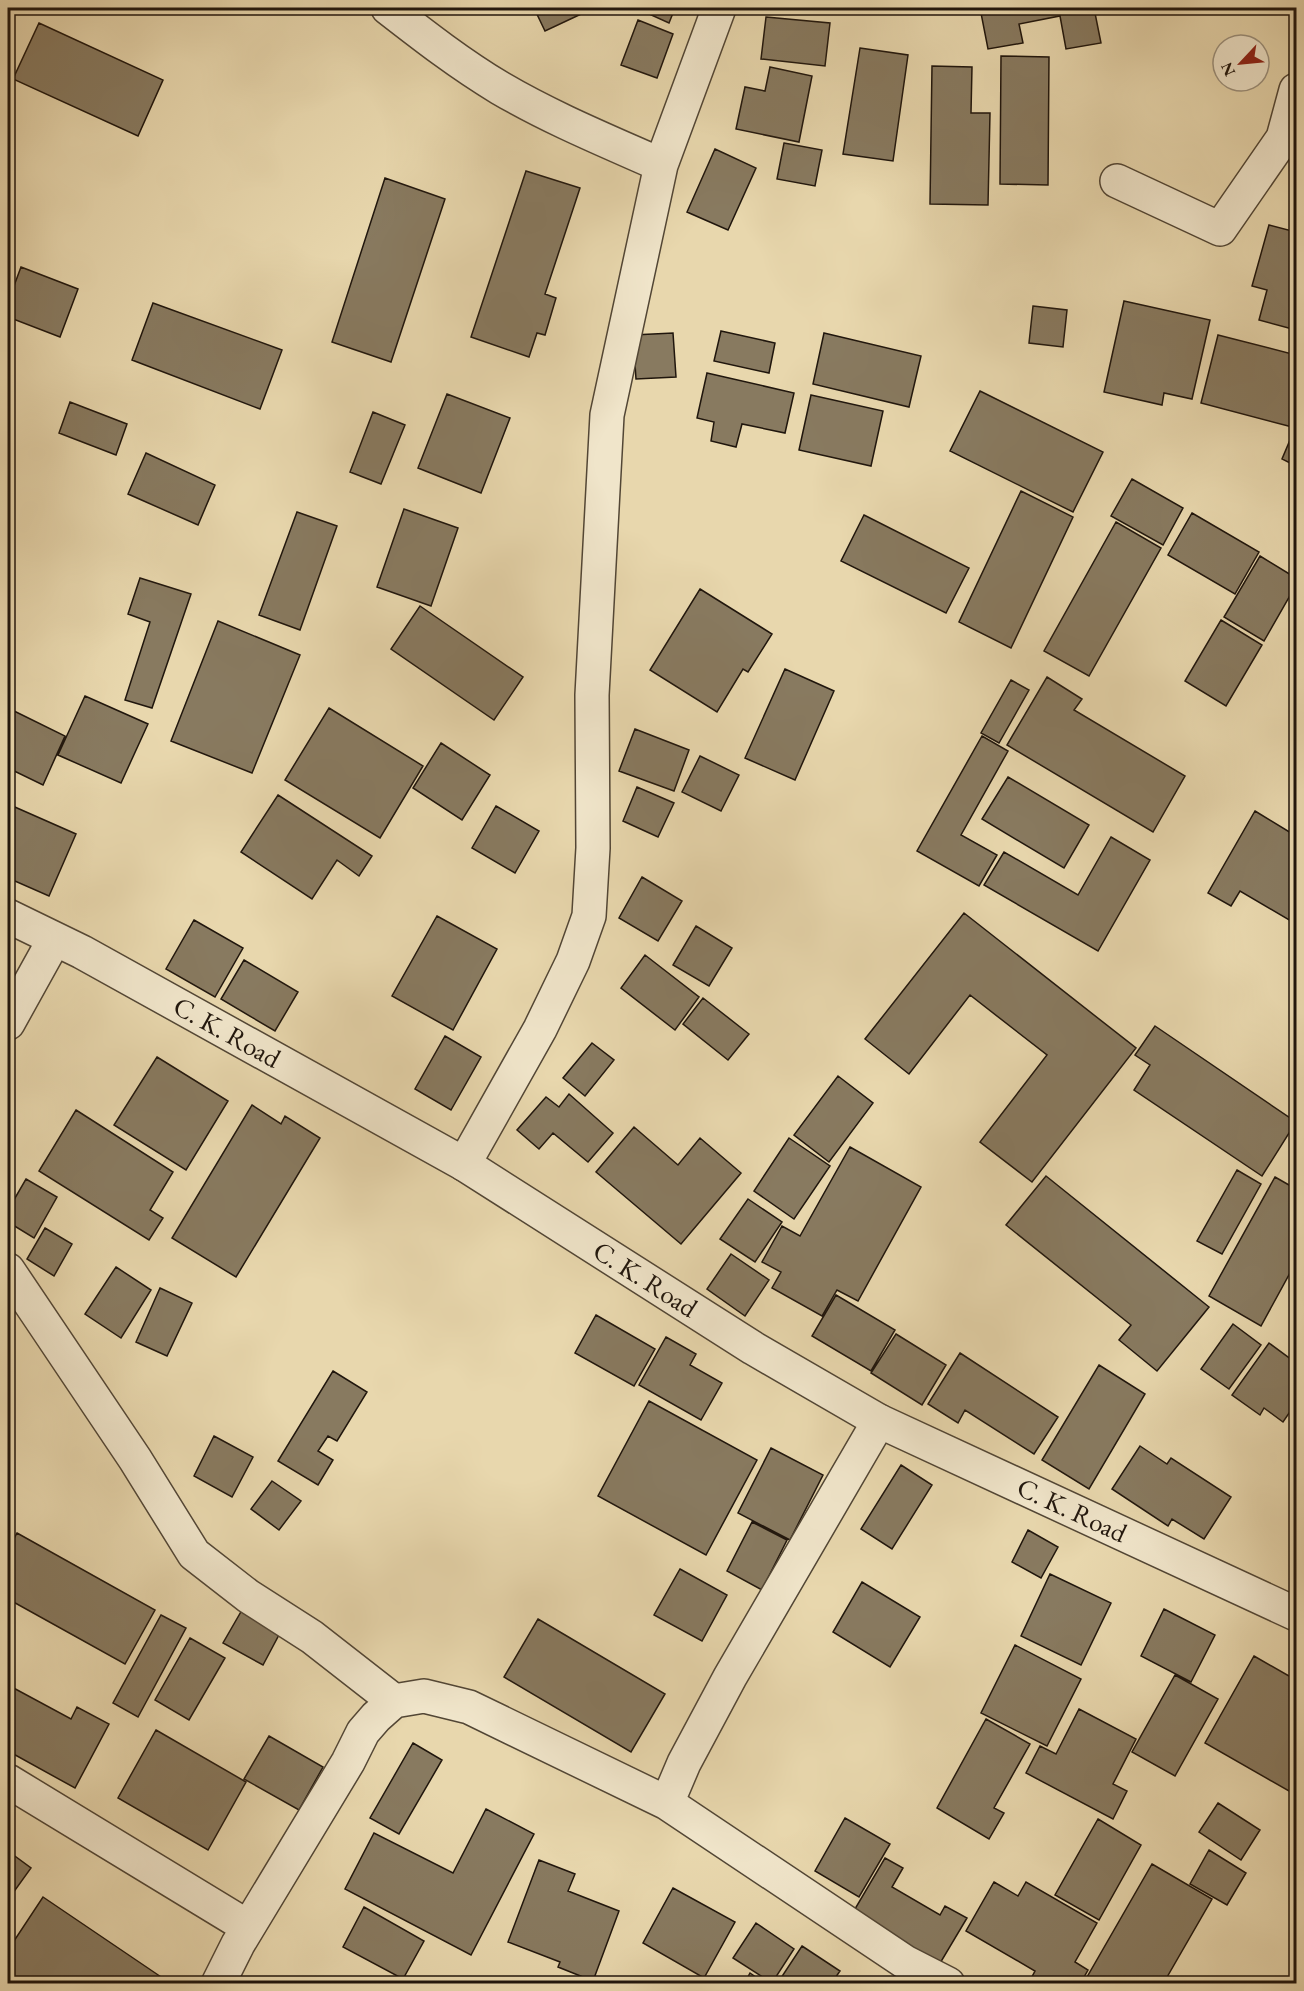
<svg xmlns="http://www.w3.org/2000/svg" width="1304" height="1991" font-family="'EB Garamond',serif">
	<style>
		.building { fill: #887a60; stroke: #20160d; stroke-width: 1.5 }
		.lines { fill: none; stroke-linecap: round; stroke-linejoin: round }
		.minor-casing { stroke: #524635; stroke-width: 36 }
		.tertiary-casing { stroke: #524635; stroke-width: 36 }
		.minor { stroke: #f0e5ca; stroke-width: 33 }
		.tertiary { stroke: #f0e5ca; stroke-width: 33 }
		.labels { text-anchor: middle; stroke-width: 6; stroke-linejoin: round; paint-order: stroke }
		.street-label { font-size: 27px; fill: #20160d; stroke: #f0e5ca }
	</style>
	<rect width="100%" height="100%" fill="#e8d7ad"/>
	<filter id="stains"><feTurbulence type="fractalNoise" baseFrequency=".00333" numOctaves="4"/><feColorMatrix values="0 0 0 0 .2 0 0 0 0 .09 0 0 0 0 .02 0 0 0 .5 -.17"/></filter>
	<radialGradient id="worn" r=".72"><stop offset=".6" stop-color="#630" stop-opacity="0"/><stop offset="1" stop-color="#630" stop-opacity=".3"/></radialGradient>
	<path class="building" d="M534,8H594L545,31Z
		M641,8H675L669,23L640,10Z
		M980,8H1094L1101,43L1066,49L1060,16L1019,24L1023,43L988,49Z
		M766,17L830,23L825,66L761,59Z
		M638,20L673,34L657,78L621,65Z
		M39,23L163,80L138,136L13,79Z
		M860,48L908,55L893,161L843,154Z
		M1001,56L1049,57L1048,185L1000,184Z
		M932,66L972,67L971,113H990L988,205L930,204Z
		M770,67L812,76L799,142L736,129L745,87L765,91Z
		M784,143L822,150L815,186L777,179Z
		M715,149L756,168L728,230L687,212Z
		M526,171L580,188L545,294L556,298L545,335L537,333L529,357L471,337Z
		M385,178L445,199L391,362L332,342Z
		M1269,225L1296,232V330L1259,320L1267,290L1252,286Z
		M21,267L78,289L60,337L8,317V302Z
		M1124,301L1210,320L1192,399L1164,393L1162,405L1104,392Z
		M153,303L282,350L260,409L132,360Z
		M1033,306L1067,310L1063,347L1029,343Z
		M721,331L775,343L769,373L714,361Z
		M673,333L676,377L636,379L633,335Z
		M824,333L921,356L909,407L813,384Z
		M1218,335L1296,355V428L1201,403Z
		M707,373L794,393L785,433L742,424L736,447L711,441L714,422L697,418Z
		M980,391L1103,452L1073,512L950,451Z
		M447,394L510,418L481,493L418,468Z
		M811,395L883,411L871,466L799,450Z
		M70,402L127,424L116,455L59,433Z
		M373,412L405,425L381,484L350,472Z
		M1293,433L1296,434V466L1282,459Z
		M146,453L215,485L198,525L128,494Z
		M1132,479L1183,508L1163,545L1111,516Z
		M1021,491L1073,517L1011,648L959,622Z
		M404,509L458,528L431,606L377,587Z
		M297,512L337,526L300,630L259,615Z
		M1192,513L1259,552L1235,594L1168,555Z
		M864,515L969,568L946,613L841,561Z
		M1116,522L1161,548L1089,676L1044,651Z
		M1260,556L1296,578V585L1264,641L1224,617Z
		M140,578L191,594L152,708L125,700L150,622L128,614Z
		M700,589L772,634L748,672L743,669L717,712L650,670Z
		M420,606L523,677L494,720L391,649Z
		M1221,620L1262,645L1226,706L1185,681Z
		M218,621L300,655L252,773L171,741Z
		M785,669L834,691L795,780L745,758Z
		M1047,677L1082,699L1074,710L1185,776L1153,832L1007,745Z
		M1011,680L1029,690L999,743L981,733Z
		M85,696L148,724L121,783L58,755Z
		M8,708L65,736L43,785L8,768Z
		M329,708L423,766L380,838L285,780Z
		M635,729L689,750L674,791L619,771Z
		M982,736L1008,751L961,835L997,855L979,886L917,851Z
		M441,743L490,775L462,820L413,788Z
		M700,756L739,775L721,811L682,792Z
		M1008,777L1089,825L1064,868L982,819Z
		M637,787L674,803L658,837L623,821Z
		M278,795L372,856L359,876L337,860L312,899L241,852Z
		M8,804L76,834L49,896L8,878Z
		M496,806L539,831L515,873L472,848Z
		M1255,811L1296,836V924L1240,891L1231,906L1208,893Z
		M1111,837L1150,860L1098,951L984,885L1004,852L1078,895Z
		M642,877L682,901L658,941L619,918Z
		M964,913L1136,1048L1032,1182L980,1142L1047,1055L970,995L909,1074L865,1039Z
		M437,916L497,949L453,1030L392,996Z
		M194,920L243,948L215,997L166,969Z
		M696,926L732,948L709,986L673,965Z
		M645,955L699,997L675,1030L621,988Z
		M244,960L298,992L275,1031L221,999Z
		M703,998L749,1034L728,1060L683,1024Z
		M1155,1026L1296,1122L1262,1176L1134,1090L1150,1065L1135,1055Z
		M445,1036L481,1057L451,1110L415,1089Z
		M592,1043L614,1060L585,1096L563,1078Z
		M157,1057L228,1101L186,1170L114,1125Z
		M838,1076L873,1103L829,1162L794,1135Z
		M569,1094L613,1133L588,1162L553,1133L539,1149L517,1130L546,1097L559,1107Z
		M252,1105L281,1124L285,1116L320,1138L236,1277L172,1238Z
		M76,1110L173,1172L150,1210L163,1218L149,1240L39,1171Z
		M634,1127L678,1165L700,1138L741,1173L681,1244L596,1172Z
		M789,1138L830,1166L794,1219L754,1191Z
		M850,1147L921,1187L858,1301L837,1290L822,1316L772,1288L781,1272L762,1262L782,1226L800,1236Z
		M1237,1170L1261,1184L1222,1254L1197,1241Z
		M1046,1176L1209,1307L1157,1371L1119,1340L1131,1325L1006,1225Z
		M1275,1177L1296,1189V1262L1261,1326L1209,1296Z
		M26,1179L57,1197L34,1238L8,1222V1210Z
		M748,1199L782,1222L755,1262L720,1239Z
		M45,1228L72,1244L54,1276L27,1259Z
		M731,1254L769,1280L745,1316L707,1289Z
		M116,1267L151,1290L121,1338L85,1314Z
		M160,1288L192,1303L167,1356L136,1342Z
		M836,1295L895,1330L871,1371L812,1336Z
		M596,1315L655,1349L634,1386L575,1353Z
		M1233,1324L1261,1345L1229,1389L1201,1369Z
		M896,1334L946,1365L922,1405L871,1373Z
		M666,1337L696,1354L690,1365L722,1383L701,1420L639,1385Z
		M1269,1343L1296,1363V1403L1283,1422L1264,1408L1260,1415L1232,1395Z
		M960,1353L1058,1417L1034,1454L965,1410L958,1423L928,1404Z
		M1099,1365L1145,1394L1089,1489L1042,1460Z
		M333,1371L367,1392L337,1441L328,1436L318,1451L333,1460L318,1485L278,1461Z
		M649,1401L757,1460L706,1555L598,1496Z
		M214,1436L253,1457L232,1497L194,1476Z
		M1140,1446L1167,1464L1171,1458L1231,1497L1204,1539L1172,1519L1168,1526L1112,1489Z
		M771,1448L823,1475L790,1540L738,1513Z
		M901,1465L932,1485L892,1549L861,1529Z
		M272,1481L301,1501L279,1530L251,1509Z
		M752,1522L787,1540L762,1590L727,1571Z
		M1028,1530L1058,1547L1041,1578L1012,1562Z
		M17,1533L155,1610L125,1664L8,1599V1550Z
		M680,1569L727,1595L702,1641L654,1615Z
		M1050,1574L1111,1603L1081,1665L1021,1636Z
		M862,1582L920,1617L890,1667L833,1632Z
		M1164,1609L1215,1635L1191,1682L1141,1656Z
		M242,1610L281,1631L263,1665L223,1643Z
		M161,1615L186,1628L138,1717L113,1703Z
		M538,1619L665,1694L631,1752L504,1677Z
		M190,1638L225,1658L189,1720L155,1700Z
		M1015,1645L1081,1679L1047,1746L981,1713Z
		M1254,1656L1296,1680V1795L1205,1743Z
		M1175,1675L1218,1699L1175,1776L1132,1752Z
		M8,1685L71,1719L77,1707L109,1724L75,1788L8,1751Z
		M1079,1709L1136,1739L1113,1784L1127,1791L1113,1819L1026,1773L1040,1746L1056,1754Z
		M986,1719L1030,1744L994,1808L1004,1813L989,1839L937,1808Z
		M156,1730L246,1782L208,1850L118,1798Z
		M269,1736L323,1767L299,1810L244,1779Z
		M413,1743L442,1760L399,1834L370,1818Z
		M1218,1803L1260,1830L1241,1860L1199,1832Z
		M486,1809L534,1834L471,1955L345,1889L374,1833L453,1873Z
		M845,1818L890,1844L859,1897L815,1871Z
		M1098,1819L1141,1845L1099,1920L1055,1895Z
		M1209,1850L1246,1873L1227,1905L1190,1884Z
		M8,1851L31,1868L8,1900Z
		M885,1858L903,1868L892,1887L940,1915L945,1906L967,1918L939,1965L852,1914Z
		M539,1860L575,1874L568,1891L619,1911L593,1981L558,1967L560,1962L508,1942Z
		M1152,1864L1212,1899L1163,1984H1083Z
		M994,1882L1018,1896L1026,1882L1097,1923L1075,1962L1088,1970L1080,1984H1028L1035,1971L966,1931Z
		M673,1888L735,1922L704,1978L643,1943Z
		M43,1897L170,1983L169,1984H8V1950Z
		M364,1907L424,1941L403,1979L343,1947Z
		M756,1923L794,1949L772,1983L733,1958Z
		M802,1946L840,1971L831,1984H777Z
		M750,1973L766,1984H744Z"/>
	<g class="lines">
		<g class="minor-casing">
			<path id="minor" d="M388,8C424,36 460,64 500,88C551,118 607,141 661,165
				M1117,181L1220,229L1283,138L1296,90
				M8,1023L54,940
				M464,1164L540,1029L573,961L589,916L593,848L592,695L607,415L661,165L719,8
				M8,1270L135,1459L194,1554L248,1596L312,1637L394,1701
				M8,1781L248,1927
				M667,1803L684,1763L730,1677L879,1421
				M218,1984L238,1944L348,1762L363,1732L376,1717L394,1701L424,1696L469,1707L667,1803L905,1962L948,1984"/>
		</g>
		<g class="tertiary-casing">
			<g id="tertiary">
				<path id="s1" d="M8,916L82,952L464,1164L753,1348L879,1421L1296,1614"/>
			</g>
		</g>
		<use href="#minor" class="minor"/>
		<use href="#tertiary" class="tertiary"/>
	</g>
	<g class="labels">
		<g class="street-label">
			<text dy="9" stroke="none"><textPath href="#s1" startOffset="248">C. K. Road</textPath></text>
			<text dy="9" stroke="none"><textPath href="#s1" startOffset="734">C. K. Road</textPath></text>
			<text dy="9" stroke="none"><textPath href="#s1" startOffset="1220">C. K. Road</textPath></text>
		</g>
	</g>
	<rect width="1304" height="1991" fill="none" stroke="#e8d7ad" stroke-width="30"/>
	<rect x="9" y="9" width="1286" height="1973" fill="none" stroke="#20160d" stroke-width="3"/>
	<rect x="15" y="15" width="1274" height="1961" fill="none" stroke="#20160d" stroke-width="1.5"/>
	<g transform="translate(1241 63) rotate(244)"><circle r="28" fill="#f0e5ca" stroke="#9d927e" stroke-width="1.5"/>
	<path d="M0-4.5L10 22L0 15L-10 22Z" fill="#8f2418"/>
	<text y="-9" font-size="16" font-weight="bold" text-anchor="middle" fill="#20160d">N</text>
	</g>
	<rect width="100%" height="100%" filter="url(#stains)"/>
	<rect width="100%" height="100%" fill="url(#worn)"/>
</svg>
